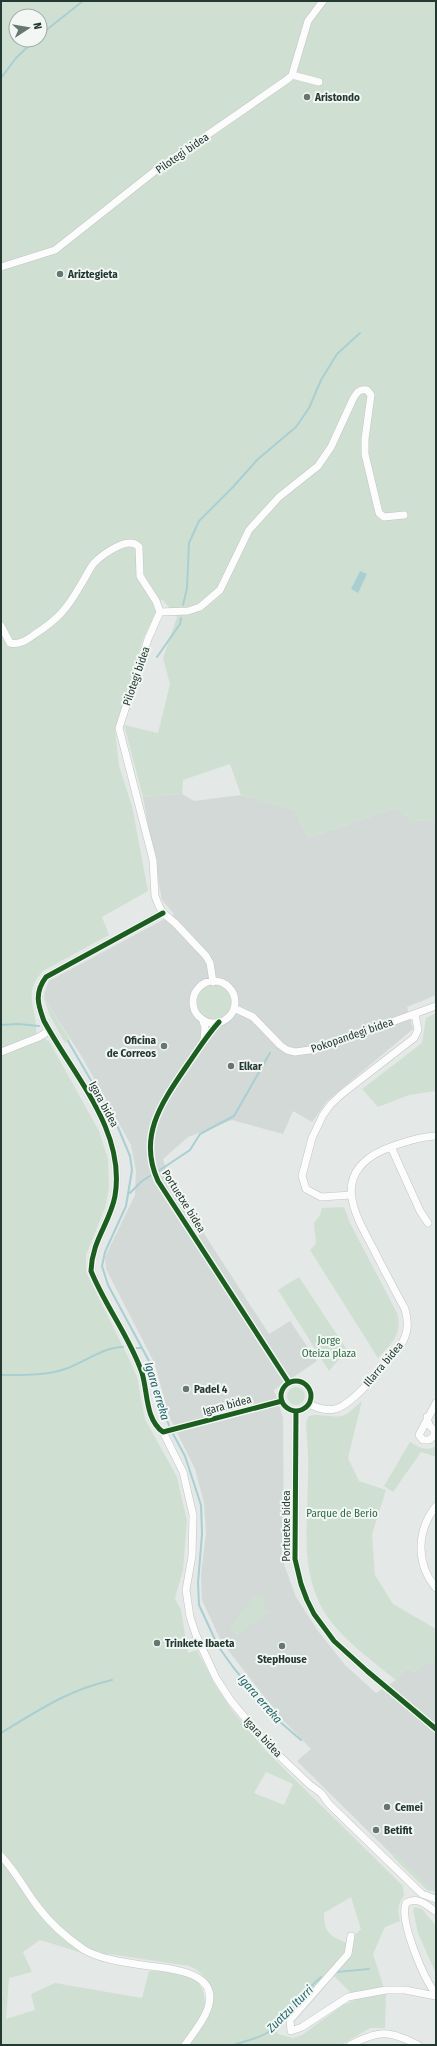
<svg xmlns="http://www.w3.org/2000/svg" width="437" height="2046" font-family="'Fira Sans Condensed',sans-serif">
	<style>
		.built { fill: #d2d9d6 }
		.green { fill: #cfe0d3; fill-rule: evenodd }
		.water { fill: #a9cfd2 }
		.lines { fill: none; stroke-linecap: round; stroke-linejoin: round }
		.stream { stroke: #a9cfd2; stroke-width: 2 }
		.minor-casing { stroke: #c1c5c3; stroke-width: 8 }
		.minor { stroke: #fbfcfb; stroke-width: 7 }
		.cycleway-casing { stroke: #f2f7f4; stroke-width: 8 }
		.cycleway { stroke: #1b5e20; stroke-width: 5 }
		.poi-dot { fill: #677671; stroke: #f2f7f4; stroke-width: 1.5 }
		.labels { text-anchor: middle; stroke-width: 4; stroke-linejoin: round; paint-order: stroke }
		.poi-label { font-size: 11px; font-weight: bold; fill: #243932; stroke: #f2f7f4; text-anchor: start }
		.street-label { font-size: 11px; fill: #243932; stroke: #f2f7f4 }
		.park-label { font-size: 11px; fill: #336b45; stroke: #f2f7f4 }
		.water-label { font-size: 12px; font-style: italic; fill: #25676e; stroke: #f2f7f4 }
	</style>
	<rect width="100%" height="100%" fill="#e4e8e6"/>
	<path class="built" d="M182,794L194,801L241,795L295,810L308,838L396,808L412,821L434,820L436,826V995L407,1007L413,1029L327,1101L312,1122L293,1111L283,1134L232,1120L188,1137L163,1159L168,1178L269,1334L290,1321L317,1361L274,1390L283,1418L284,1564L296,1597L318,1631L345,1665L376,1693L396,1680L406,1668L414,1672L426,1663L436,1662V1891H429L297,1761L311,1749L280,1717L221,1641L202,1600L201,1575L206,1533L204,1503L195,1469L168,1414L155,1364L106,1269L105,1257L135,1195L136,1171L131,1145L82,1057L44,998L45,991L49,981L174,914L162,900L143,797Z"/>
	<path class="green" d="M1,1H436V826L434,820L412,821L396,808L308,838L295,810L241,795L230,764L183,780L182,794L143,797L124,725L158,733L170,684L163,658L177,617L162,599L143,639L115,730L119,766L132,806L148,891L102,917L109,935L43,971C21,995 38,1007 36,1034L49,1041L99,1131L108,1159L109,1188L105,1208L86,1255V1272L130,1361L137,1377L145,1419L177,1477L187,1521L183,1570L175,1598L181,1610L188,1653L197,1650L215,1685L231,1709L267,1752L403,1886L404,1896C397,1904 398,1911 400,1921L385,1927L373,1954L384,1988L351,1993L330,1972L276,2028L278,2034L293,2038L302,2035L343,2005L360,1998L386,1994L385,2028H370L341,2045H1V1854L7,1855L1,1852ZM16,16H40V40H16ZM266,1772L293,1784L284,1805L254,1793ZM351,1897L361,1929L347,1943C330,1936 324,1933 324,1913ZM40,1940L102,1959L109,1954L189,1966C203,1972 207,1979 212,1993L205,2007C206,1970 178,1972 149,1971L142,1998L55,1983L31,1994L35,2010L6,2019L9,1978L32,1972L23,1952Z
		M197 1002a17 17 0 1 1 34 0a17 17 0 1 1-34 0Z
		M44,998L70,1040L65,1043L50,1016Z
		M436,1013V1091L409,1095L378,1107L362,1089L422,1043L426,1018Z
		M344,1207L350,1223L397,1313C403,1333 392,1344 378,1358L310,1250L316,1244L314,1223L320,1215L322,1208Z
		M299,1277L347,1350L329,1371L278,1290Z
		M287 1396a9 9 0 1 1 18 0a9 9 0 1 1-18 0Z
		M362,1401L348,1458L359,1481L386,1490L372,1534L375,1575L393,1604L436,1629V1662L426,1663L414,1672L406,1668L396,1680C375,1663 345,1641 329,1619C298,1575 308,1525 308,1475C309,1458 307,1441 306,1423L308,1417C314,1412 332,1418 342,1416C349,1414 357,1405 362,1401Z
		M410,1442C418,1447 427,1452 436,1446V1457L421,1452L393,1492L384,1486Z
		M254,1596L265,1597L264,1607L271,1611L237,1635L229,1629Z
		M396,1854L432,1890L436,1892L427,1890L393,1857Z
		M415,1907L422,1909L436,1926V1974L418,1933L413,1910Z"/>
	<path class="water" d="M360,571L367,574L358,593L351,589Z"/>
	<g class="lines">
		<path class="stream" d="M40,35L83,1
			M1,78L16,58L35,40
			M183,605L187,588L189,543L199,521L232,488L258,459L296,427L309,408L321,380L337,354L360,333
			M157,657L180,624L181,618
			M1,1025L18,1024L39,1026
			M68,1041L117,1125L130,1156L132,1170L126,1206L105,1252L102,1266L108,1285L149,1361L159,1399L170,1428
			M157,1172L190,1150L200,1134L234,1116L270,1053
			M130,1193L142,1181L153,1174
			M136,1348H142
			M1,1375C23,1375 48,1376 68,1368C86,1361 104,1347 123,1347
			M172,1432L185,1456L201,1505L202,1534L198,1583L199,1605L218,1646L233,1667L271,1714L301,1740
			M1,1733C39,1710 68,1690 112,1680
			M336,1972L369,1969
			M233,2045C243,2042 256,2039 265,2034C288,2021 301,1993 321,1977"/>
		<g class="minor-casing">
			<path id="minor" d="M292,75L319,82
				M1,267L55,250L155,171L288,79L292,75L308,21L323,1
				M160,612L188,611L200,607L220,590L249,530L279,497L318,466L331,447L353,399C357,392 359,389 367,390L371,395L365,439V454L379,513L384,517L404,515
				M1,626L10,643C20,645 27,640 35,634C57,620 67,609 80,586C85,579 89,569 94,563C103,554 129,535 139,547L140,576L156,601L160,612L148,639L119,728L153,860L155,896L159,906L163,913L175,923L206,956L210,963L213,982
				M163,913L46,977C34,993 38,1005 44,1021C73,1075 126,1130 115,1196C110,1223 92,1240 91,1271C105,1306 130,1337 142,1373C148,1392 145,1419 163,1432L282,1401
				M193 1002a21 21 0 1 1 42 0a21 21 0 1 1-42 0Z
				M234,1008L253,1017L280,1045L287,1050L295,1052L317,1049L436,1006
				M202,1019L205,1027L204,1040
				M219,1022C207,1035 198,1050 188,1064C163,1101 137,1135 158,1181L289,1383
				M1,1052L39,1037L49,1031
				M391,1147L420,1211L428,1223
				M351,1195L321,1197L306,1189L302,1176L312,1138L323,1115L331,1104L343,1093L414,1038L418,1030L415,1014
				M281 1396a15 15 0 1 1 30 0a15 15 0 1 1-30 0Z
				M309,1404C318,1408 325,1411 335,1409C355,1404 387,1361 401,1345C408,1333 409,1323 405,1309C394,1289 384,1270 374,1250C354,1213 331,1174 383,1150C400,1143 418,1137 436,1136
				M296,1411L295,1559L301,1584L307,1600L314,1614L334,1641L367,1671L436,1729
				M427,1417L429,1425L434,1430V1436L429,1440H423L419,1435L436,1403
				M163,1432L183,1472L193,1515L192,1556L186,1590L190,1617L196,1635L216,1678L231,1701L268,1745L310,1785L321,1793L329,1804L422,1894L436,1899
				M436,1506C417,1530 415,1563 436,1588
				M1,1856C16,1872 25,1890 38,1907C50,1923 67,1938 83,1949C99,1959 123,1962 142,1965C168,1969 227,1970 205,2015C200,2025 192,2035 185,2045
				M435,1911C426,1905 417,1896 406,1903C399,1921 424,1979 436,1994
				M351,1936L348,1954L290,2020L291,2031L302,2027L348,1997L386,1990H405L436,1996
				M350,2045C379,2030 389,2030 418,2045"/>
		</g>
		<use href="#minor" class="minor"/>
		<g class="cycleway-casing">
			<path id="cycleway" d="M163,913L46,977C34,993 38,1005 44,1021C73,1075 126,1130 115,1196C110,1223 92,1240 91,1271C105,1306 130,1337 142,1373C148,1392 145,1419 163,1432L282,1401
				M219,1022C207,1035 198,1050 188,1064C163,1101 137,1135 158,1181L289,1383
				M281 1396a15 15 0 1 1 30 0a15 15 0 1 1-30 0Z
				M296,1411L295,1559L301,1584L307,1600L314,1614L334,1641L367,1671L436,1729"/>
		</g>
		<use href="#cycleway" class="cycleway"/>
	</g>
	<g class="poi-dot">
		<circle cx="307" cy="97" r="4"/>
		<circle cx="60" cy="274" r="4"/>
		<circle cx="164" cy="1046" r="4"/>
		<circle cx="231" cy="1066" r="4"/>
		<circle cx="186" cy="1389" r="4"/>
		<circle cx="157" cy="1643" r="4"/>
		<circle cx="282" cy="1646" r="4"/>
		<circle cx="387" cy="1807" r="4"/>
		<circle cx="376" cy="1830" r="4"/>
	</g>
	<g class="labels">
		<g class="poi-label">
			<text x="315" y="101">Aristondo</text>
			<text x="68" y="278">Ariztegieta</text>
			<text x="156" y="1044" text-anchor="end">Oficina<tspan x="156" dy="13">de Correos</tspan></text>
			<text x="239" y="1070">Elkar</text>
			<text x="194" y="1393">Padel 4</text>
			<text x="165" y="1647">Trinkete Ibaeta</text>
			<text x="282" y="1663" text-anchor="middle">StepHouse</text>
			<text x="395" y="1811">Cemei</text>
			<text x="384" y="1834">Betifit</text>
		</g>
		<g class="street-label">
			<text transform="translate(182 153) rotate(-35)" y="4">Pilotegi bidea</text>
			<text transform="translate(136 676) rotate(-71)" y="4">Pilotegi bidea</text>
			<text transform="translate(352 1035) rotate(-19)" y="4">Pokopandegi bidea</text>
			<text transform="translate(104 1104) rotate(62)" y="4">Igara bidea</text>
			<text transform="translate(184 1201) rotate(58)" y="4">Portuetxe bidea</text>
			<text transform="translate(383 1364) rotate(-50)" y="4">Illarra bidea</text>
			<text transform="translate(227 1405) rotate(-15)" y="4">Igara bidea</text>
			<text transform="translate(286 1526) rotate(-90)" y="4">Portuetxe bidea</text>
			<text transform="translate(263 1737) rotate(47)" y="4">Igara bidea</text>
		</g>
		<g class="park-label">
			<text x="329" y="1344">Jorge<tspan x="329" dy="13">Oteiza plaza</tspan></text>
			<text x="342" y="1517">Parque de Berio</text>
		</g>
		<g class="water-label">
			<text transform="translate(157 1391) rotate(73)" y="4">Igara erreka</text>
			<text transform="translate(260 1699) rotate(49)" y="4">Igara erreka</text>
			<text transform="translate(290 2009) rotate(-45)" y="4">Zuatzu Iturri</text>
		</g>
	</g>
	<rect width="437" height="2046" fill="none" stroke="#243932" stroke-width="4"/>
	<g transform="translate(28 28) rotate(78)"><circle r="19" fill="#f2f7f4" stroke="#a0aba6"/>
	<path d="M0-3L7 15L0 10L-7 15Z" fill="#677671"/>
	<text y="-6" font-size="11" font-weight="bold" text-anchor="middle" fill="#243932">N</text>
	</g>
</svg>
